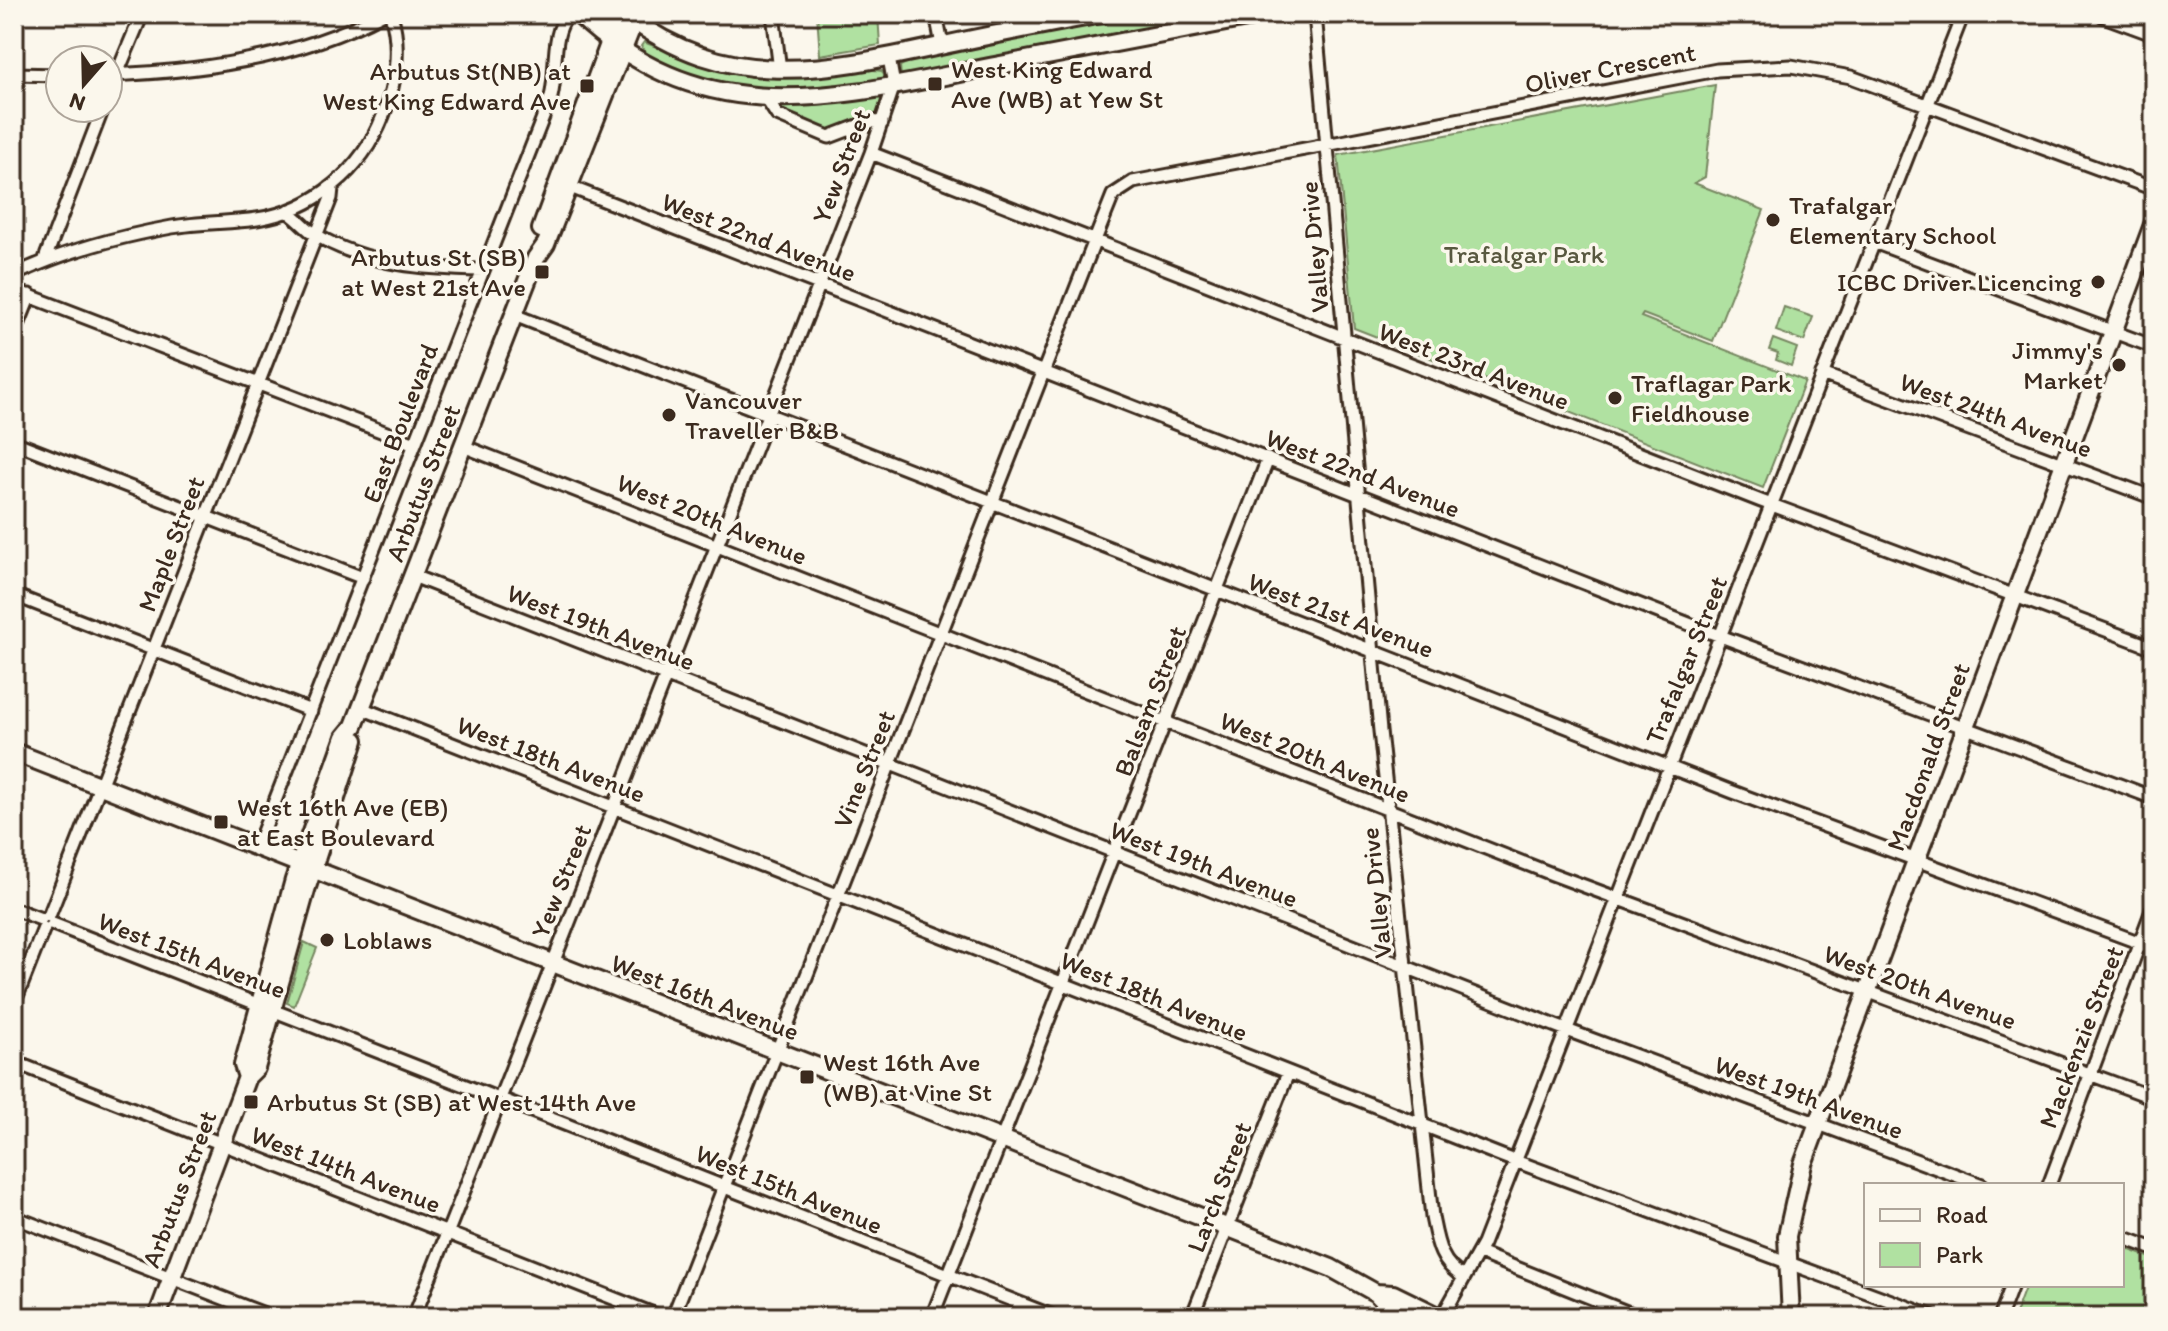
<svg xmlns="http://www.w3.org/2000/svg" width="2168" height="1331" font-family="Itim,sans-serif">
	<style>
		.green { fill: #b0e1a1; stroke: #768660; stroke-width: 2 }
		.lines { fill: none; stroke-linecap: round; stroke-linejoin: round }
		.street-casing { stroke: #3b2a1e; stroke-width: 17 }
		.secondary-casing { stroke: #3b2a1e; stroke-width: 22 }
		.street { stroke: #fbf7ec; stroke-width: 11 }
		.secondary { stroke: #fbf7ec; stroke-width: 16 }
		.poi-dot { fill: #3b2a1e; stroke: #fbf7ec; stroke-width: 3 }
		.labels { text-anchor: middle; stroke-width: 7; stroke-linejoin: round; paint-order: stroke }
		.street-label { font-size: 26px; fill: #3b2a1e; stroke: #fbf7ec }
		.poi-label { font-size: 26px; fill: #3b2a1e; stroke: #fbf7ec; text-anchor: start }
		.park-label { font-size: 26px; fill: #58583f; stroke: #fbf7ec }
	</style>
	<rect width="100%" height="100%" fill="#fbf7ec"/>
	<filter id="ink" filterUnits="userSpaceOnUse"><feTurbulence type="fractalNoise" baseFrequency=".0125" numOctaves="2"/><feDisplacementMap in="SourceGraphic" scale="16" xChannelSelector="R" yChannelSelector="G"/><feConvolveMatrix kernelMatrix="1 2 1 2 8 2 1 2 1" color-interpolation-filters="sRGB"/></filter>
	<g filter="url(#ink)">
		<path class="green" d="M817,14H878L880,45L820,55Z
			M1137,14H1243L901,77L900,66L922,56Z
			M644,42C683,57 727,80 770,77C807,75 845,65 882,71L885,77L875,83C853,87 831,92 808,94C774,96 658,78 641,46Z
			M1715,85L1705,177L1694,183L1764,210L1713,341L1643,314L1641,317L1805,381L1763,488L1354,328L1338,155Z
			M879,96L883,104L878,114L828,133L783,115L776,105Z
			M1784,307L1813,317L1804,341L1776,331Z
			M1773,339L1797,348L1791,366L1776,360L1778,353L1769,350Z
			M304,942L317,948L294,1006L287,1003Z
			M2122,1247L2154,1259V1317H2014L2026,1285H2122Z"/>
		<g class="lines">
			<g class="street-casing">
				<path id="street" d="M773,14L780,70
					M936,14L942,45
					M1315,14L1380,731L1432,1217C1437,1242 1440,1264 1464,1277
					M14,74L60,75
					M108,75C198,72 302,57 382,14
					M108,95L142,14
					M766,98L777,115L829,137L871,121L882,123
					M871,153L1761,501L2154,648
					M565,185L1707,631L2154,798
					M287,211C298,218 305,228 316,235C367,265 425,269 483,270
					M1874,242L2154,347
					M45,259L103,108
					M14,275C64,251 117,237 172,227C200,222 229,223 257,219C315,210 362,170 383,116C396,84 401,47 391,14
					M14,290L415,444
					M514,315L1733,792L2154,948
					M14,335L30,295
					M1822,374L2154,498
					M14,442L363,578
					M463,446L1552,874L2154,1098
					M413,576L1556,1026L1982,1185
					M14,595L311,711
					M361,708L1502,1156L1934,1317
					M257,847L551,97C558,70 550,33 569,14
					M14,909L41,919
					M49,916L331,198L332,188
					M53,924L494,1097
					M14,1004L44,928
					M14,1062L661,1317
					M502,1093L871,153L894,85L889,58
					M506,1101L1055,1317
					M2049,1185L2154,905
					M14,1217L272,1317
					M2122,1237L2154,1249
					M1479,1253L1639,1317
					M674,1314L1099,230L1113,195L1133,182L1717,70L1791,66L1851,77L2154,189
					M414,1317L498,1105
					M932,1317L1268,459
					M1192,1317L1288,1073
					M1442,1317L1483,1244L1963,14
					M2000,1317L2012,1285"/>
			</g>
			<g class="secondary-casing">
				<path id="secondary" d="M578,14C709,138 844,95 1000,65C1090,48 1179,31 1268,14
					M2105,14L2154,32
					M626,15C727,92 825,71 940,46C994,34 1048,24 1102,14
					M541,229L620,14
					M14,752L1331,1268L1376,1293L1393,1294L1440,1317
					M247,1077L243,1065L294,880L345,737L354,726L536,258L546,244L637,14
					M1376,1293L1400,1317
					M157,1317L247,1077L256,1068L306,890L355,740
					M1791,1317L1787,1236L1803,1164L2154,222"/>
			</g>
			<use href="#street" class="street"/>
			<use href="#secondary" class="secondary"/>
		</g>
	</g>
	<g class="poi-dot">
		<rect x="927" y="76" width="16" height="16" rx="4"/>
		<rect x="579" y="78" width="16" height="16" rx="4"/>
		<circle cx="1773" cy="220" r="8"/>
		<rect x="534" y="264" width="16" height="16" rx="4"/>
		<circle cx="2098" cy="282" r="8"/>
		<circle cx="2119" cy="365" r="8"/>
		<circle cx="1615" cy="398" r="8"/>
		<circle cx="669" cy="415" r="8"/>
		<rect x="213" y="814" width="16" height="16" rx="4"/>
		<circle cx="327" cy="940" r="8"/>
		<rect x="799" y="1069" width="16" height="16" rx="4"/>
		<rect x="243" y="1094" width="16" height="16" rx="4"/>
	</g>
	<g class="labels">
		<g class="street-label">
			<text transform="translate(1610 68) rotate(-11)" y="9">Oliver Crescent</text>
			<text transform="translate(841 166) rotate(-69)" y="9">Yew Street</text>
			<text transform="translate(759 237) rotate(21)" y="9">West 22nd Avenue</text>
			<text transform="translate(1314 247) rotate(-95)" y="9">Valley Drive</text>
			<text transform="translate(1474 366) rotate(21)" y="9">West 23rd Avenue</text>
			<text transform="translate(1996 415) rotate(20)" y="9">West 24th Avenue</text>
			<text transform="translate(400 423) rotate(-69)" y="9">East Boulevard</text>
			<text transform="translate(1363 473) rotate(21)" y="9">West 22nd Avenue</text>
			<text transform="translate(423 483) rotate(-69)" y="9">Arbutus Street</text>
			<text transform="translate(712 519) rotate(22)" y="9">West 20th Avenue</text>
			<text transform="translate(171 544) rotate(-69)" y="9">Maple Street</text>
			<text transform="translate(1341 615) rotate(21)" y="9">West 21st Avenue</text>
			<text transform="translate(601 627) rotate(21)" y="9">West 19th Avenue</text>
			<text transform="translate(1686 660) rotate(-68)" y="9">Trafalgar Street</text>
			<text transform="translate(1150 701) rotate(-69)" y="9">Balsam Street</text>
			<text transform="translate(1315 757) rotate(22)" y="9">West 20th Avenue</text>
			<text transform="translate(1928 757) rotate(-70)" y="9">Macdonald Street</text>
			<text transform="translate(551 759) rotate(21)" y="9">West 18th Avenue</text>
			<text transform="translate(864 769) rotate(-68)" y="9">Vine Street</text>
			<text transform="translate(1204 864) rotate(21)" y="9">West 19th Avenue</text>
			<text transform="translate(561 881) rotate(-68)" y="9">Yew Street</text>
			<text transform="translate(1376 893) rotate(-96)" y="9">Valley Drive</text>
			<text transform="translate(192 955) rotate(21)" y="9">West 15th Avenue</text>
			<text transform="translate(1920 987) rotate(20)" y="9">West 20th Avenue</text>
			<text transform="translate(1154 996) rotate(22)" y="9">West 18th Avenue</text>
			<text transform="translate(705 997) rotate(21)" y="9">West 16th Avenue</text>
			<text transform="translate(2081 1037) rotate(-69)" y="9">Mackenzie Street</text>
			<text transform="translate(1809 1097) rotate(20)" y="9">West 19th Avenue</text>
			<text transform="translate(346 1169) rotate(21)" y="9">West 14th Avenue</text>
			<text transform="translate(1219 1187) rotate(-69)" y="9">Larch Street</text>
			<text transform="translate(179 1189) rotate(-69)" y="9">Arbutus Street</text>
			<text transform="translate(789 1189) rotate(22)" y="9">West 15th Avenue</text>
		</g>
		<g class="poi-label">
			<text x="951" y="78">West King Edward<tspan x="951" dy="30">Ave (WB) at Yew St</tspan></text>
			<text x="571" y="80" text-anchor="end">Arbutus St(NB) at<tspan x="571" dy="30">West King Edward Ave</tspan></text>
			<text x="1789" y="214">Trafalgar<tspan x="1789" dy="30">Elementary School</tspan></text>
			<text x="526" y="266" text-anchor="end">Arbutus St (SB)<tspan x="526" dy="30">at West 21st Ave</tspan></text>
			<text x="2082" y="291" text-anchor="end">ICBC Driver Licencing</text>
			<text x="2103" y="359" text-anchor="end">Jimmy's<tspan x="2103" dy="30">Market</tspan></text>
			<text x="1631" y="392">Traflagar Park<tspan x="1631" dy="30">Fieldhouse</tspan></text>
			<text x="685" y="409">Vancouver<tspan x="685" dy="30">Traveller B&amp;B</tspan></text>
			<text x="237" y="816">West 16th Ave (EB)<tspan x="237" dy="30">at East Boulevard</tspan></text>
			<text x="343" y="949">Loblaws</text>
			<text x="823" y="1071">West 16th Ave<tspan x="823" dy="30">(WB) at Vine St</tspan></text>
			<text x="267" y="1111">Arbutus St (SB) at West 14th Ave</text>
		</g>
		<g class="park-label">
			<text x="1524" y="263">Trafalgar Park</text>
		</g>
	</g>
	<rect width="2168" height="1331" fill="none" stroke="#fbf7ec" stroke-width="48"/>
	<rect x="24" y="24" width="2120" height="1283" fill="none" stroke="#3b2a1e" stroke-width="3" filter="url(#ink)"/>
	<rect x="1864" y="1183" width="260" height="104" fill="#fbf7ec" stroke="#aea59a" stroke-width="2"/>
	<rect x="1880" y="1209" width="40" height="12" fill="#fbf7ec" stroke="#aea59a" stroke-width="2"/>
	<text x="1936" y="1223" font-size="24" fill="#3b2a1e">Road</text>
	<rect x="1880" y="1243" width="40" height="24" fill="#b0e1a1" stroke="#aea59a" stroke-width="2"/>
	<text x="1936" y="1263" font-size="24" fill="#3b2a1e">Park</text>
	<g transform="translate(84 84) rotate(200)"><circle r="38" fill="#fbf7ec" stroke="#aea59a" stroke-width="2"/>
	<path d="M0-6L14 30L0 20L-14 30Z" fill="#3b2a1e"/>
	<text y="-12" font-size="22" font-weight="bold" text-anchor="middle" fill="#3b2a1e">N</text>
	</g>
</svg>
